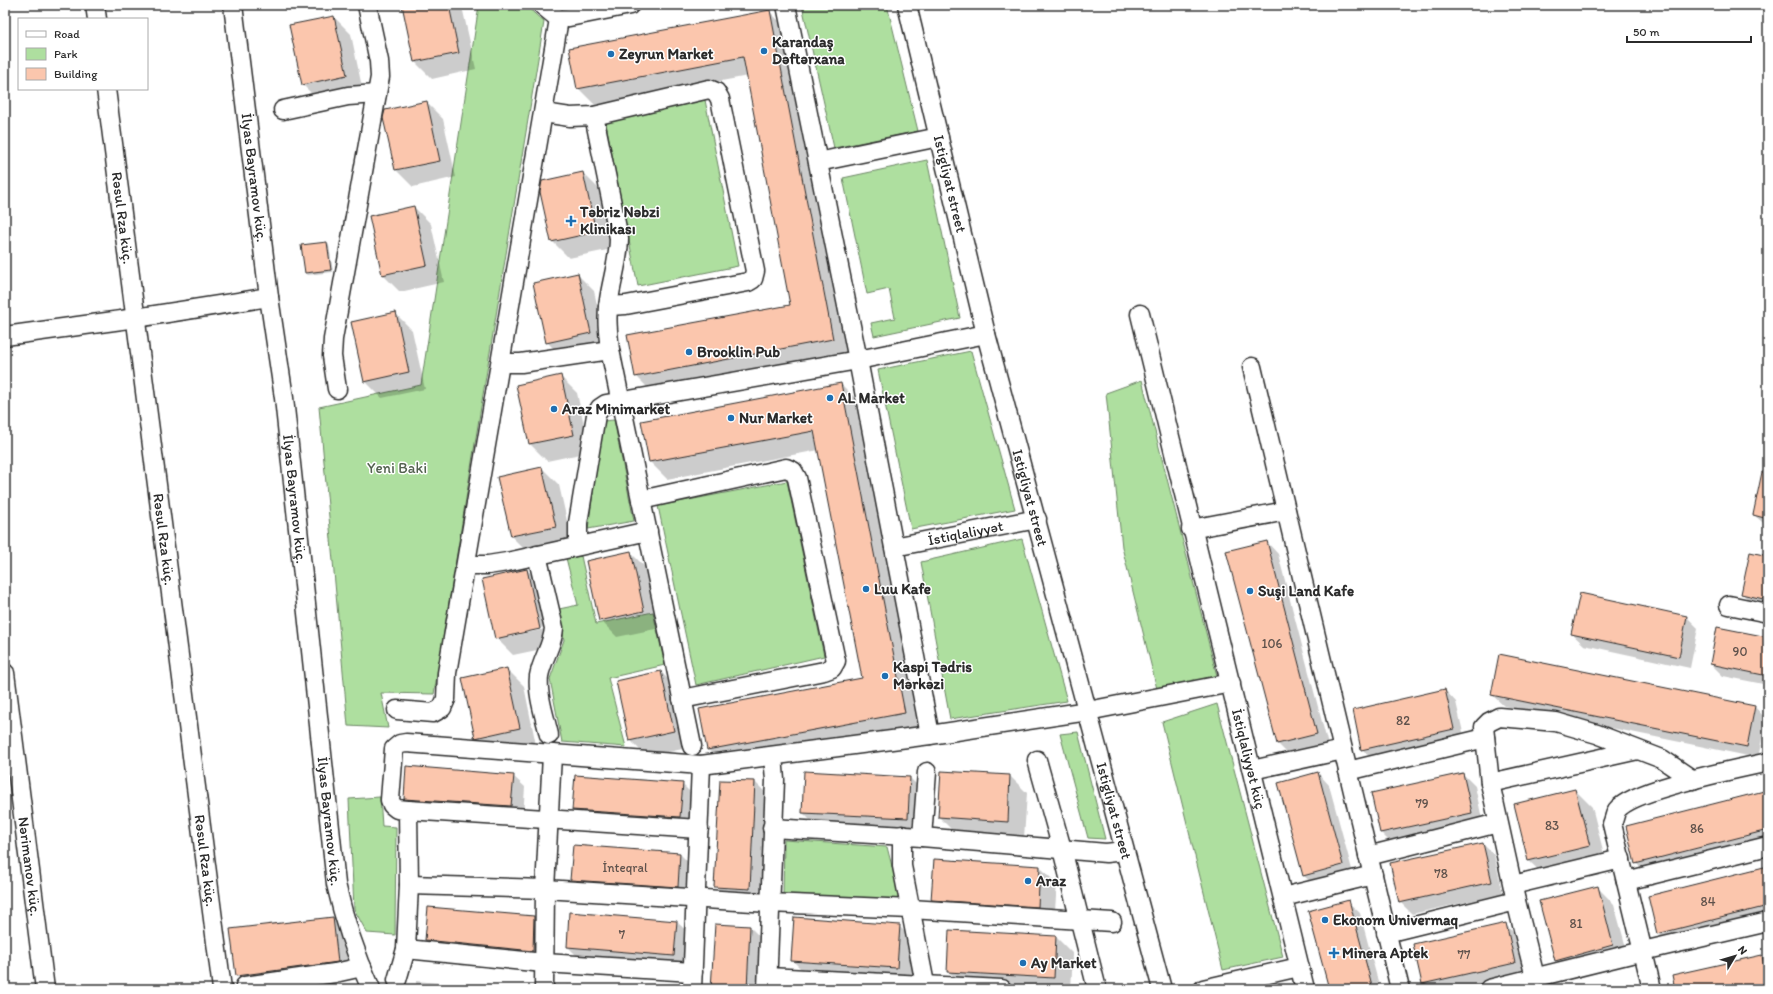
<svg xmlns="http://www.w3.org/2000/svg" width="1773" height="994" font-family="Itim,sans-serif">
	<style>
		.green { fill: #aedf9f; stroke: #6c8565 }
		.shadow { fill: #0003; fill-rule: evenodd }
		.building { fill: #fbc6ad; stroke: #2b2b2b }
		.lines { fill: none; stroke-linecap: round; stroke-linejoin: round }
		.minor-casing { stroke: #2b2b2b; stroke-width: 21 }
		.minor { stroke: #fff; stroke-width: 18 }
		.poi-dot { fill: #1f6fb2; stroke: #fff; stroke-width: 1.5 }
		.labels { text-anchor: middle; stroke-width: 3; stroke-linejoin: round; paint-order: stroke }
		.number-label { font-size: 13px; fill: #5f524c }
		.poi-label { font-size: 15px; font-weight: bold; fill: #2b2b2b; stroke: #fff; text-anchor: start }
		.street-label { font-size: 15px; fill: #2b2b2b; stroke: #fff }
		.park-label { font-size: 15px; fill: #52614e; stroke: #fff }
	</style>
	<rect width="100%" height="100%" fill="#fff"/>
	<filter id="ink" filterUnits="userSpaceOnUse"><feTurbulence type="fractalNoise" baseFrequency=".025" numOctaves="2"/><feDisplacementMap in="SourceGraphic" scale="8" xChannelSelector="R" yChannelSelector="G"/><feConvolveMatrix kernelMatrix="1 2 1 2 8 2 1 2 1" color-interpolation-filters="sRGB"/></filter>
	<g filter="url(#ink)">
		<path class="green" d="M479,5H525L544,22L434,694L381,693L388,728L348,726L319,407L421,385Z
			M802,5H887L918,131L834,148Z
			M705,100L738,266L638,286L605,119Z
			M927,160L960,318L874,336L871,323L895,318L889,289L867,294L843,178Z
			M971,351L1015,509L911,529L878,370Z
			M1142,380L1217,676L1157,689L1122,547L1106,393Z
			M614,420L634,521L588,529L603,421Z
			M787,481L824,656L696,685L658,506Z
			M1022,539L1067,701L950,719L921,562Z
			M581,556L596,624L653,612L665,665L608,678L626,747L562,742L550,679L564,640L559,609L578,605L566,558Z
			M1217,704L1283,957L1223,970L1162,722Z
			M1078,732L1105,839L1088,838L1060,734Z
			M380,797L382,826L396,827L395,935L367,933L354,909L349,799Z
			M784,840L887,847L901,901L783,896Z"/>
		<path class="shadow" d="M403,5H457L463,11L476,69L432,79L415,62Z
			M769,11L786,28L849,356L653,393L636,376L792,305L748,76L595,105L578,88Z
			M334,17L351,34L363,92L320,102L303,85Z
			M426,102L443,119L456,177L413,187L396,170L384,118Z
			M583,173L600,190L612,249L569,258L552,241Z
			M414,207L431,224L444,282L400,292L383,275L370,216Z
			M327,243L329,245L333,272L308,275L306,273Z
			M577,274L594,291L607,350L564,359L547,342Z
			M395,313L412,330L425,389L382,398L365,381Z
			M560,376L577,393L590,452L547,461L530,444Z
			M841,384L858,401L921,729L725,766L708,750L863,679L819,450L667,479L650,462Z
			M542,468L559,485L572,543L528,553L511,536Z
			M1768,476V527L1754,515Z
			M1267,542L1278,554L1328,745L1289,755L1278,744Z
			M630,552L647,569L660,628L617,637L600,620Z
			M1768,558V608L1753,605L1742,593Z
			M527,570L544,587L556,646L513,655L496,638ZM545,627V629L507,637V635Z
			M1581,594L1687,617L1698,628L1690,668L1584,645L1572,634Z
			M1768,638V685L1723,676L1711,664Z
			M507,669L524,686L536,745L493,754L476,737Z
			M661,672L678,689L691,747L647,757L630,740Z
			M1445,690L1456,702L1465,741L1374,761L1362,749Z
			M1492,695L1755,707L1766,719L1758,758L1504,706Z
			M942,772L1010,776L1027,793L1024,838L956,834L939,817Z
			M1318,773L1329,785L1354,877L1316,887L1304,876Z
			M1463,774L1475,786L1483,824L1392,844L1381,833Z
			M513,776L525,787L523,817L416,810L405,799Z
			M910,778L927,795L925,835L820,830L803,813Z
			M721,781L755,782L772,799L766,906L732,904L716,887Z
			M682,784L699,801L697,834L590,826L573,809Z
			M1575,790L1592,807L1606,862L1546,877L1529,861Z
			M1768,792V845L1648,875L1636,863Z
			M1483,844L1494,855L1503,894L1412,914L1400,902Z
			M574,846L680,854L697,871L695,903L588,896L571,879Z
			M935,860L1040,867L1057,884L1054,923L949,916L932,899Z
			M1768,867V920L1670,945L1658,933Z
			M1597,887L1614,904L1630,962L1573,977L1556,960Z
			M1348,902L1360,913L1380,989H1330Z
			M534,917L545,929L544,962L438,952L426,940Z
			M333,918L344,929L349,973L248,987L237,975Z
			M677,922L694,938L691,972L585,964L568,947Z
			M1505,924L1517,936L1526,975L1461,989H1428L1423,983Z
			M899,926L916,943L913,985L809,977L792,960Z
			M750,927L767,944L764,989H712Z
			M1056,937L1073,954L1071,989L965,988L948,971Z
			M1761,956L1768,962V989H1676Z
			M416,981L511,989H416Z
			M567,985L615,989H566Z
			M1639,986L1642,989H1628Z"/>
		<path class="building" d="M402,5H449L459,53L414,62Z
			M770,10L833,339L635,377L627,335L790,305L743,57L577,89L569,48Z
			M334,16L347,75L302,85L289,25Z
			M427,101L440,161L395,170L383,118L385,110Z
			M583,172L596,232L551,242L540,192L542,181Z
			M414,206L427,265L382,275L369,216Z
			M327,242L331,270L305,273L301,245Z
			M578,273L591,333L546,343L533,283Z
			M396,312L409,372L364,382L351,322Z
			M561,375L574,435L529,444L516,385Z
			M841,383L905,713L707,750L699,709L862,678L814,431L649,462L641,421Z
			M542,467L556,527L511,536L497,477Z
			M1762,472H1768V519L1753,515Z
			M1267,541L1317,734L1277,744L1226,551Z
			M631,551L644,611L599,621L586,561Z
			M1750,552L1768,556V600L1741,594Z
			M527,569L540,629L495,639L482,579Z
			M1580,593L1687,616L1679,657L1571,634Z
			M1717,627L1768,637V676L1710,664Z
			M1499,654L1755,706L1747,747L1491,695Z
			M507,668L520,728L475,738L462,678Z
			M661,671L674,731L629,741L616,681Z
			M1445,689L1454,729L1361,750L1353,710Z
			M406,766L514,775L511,806L404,799Z
			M804,771L910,777L908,818L802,813Z
			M941,771L1010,775L1008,822L938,817Z
			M1318,772L1343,865L1303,876L1278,783Z
			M1463,773L1472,813L1380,833L1371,793Z
			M575,775L683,783L680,817L572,810Z
			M720,780L755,781L750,889L714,887Z
			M1575,789L1590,846L1528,861L1514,804Z
			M1768,790V830L1635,864L1626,826Z
			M1483,843L1492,882L1399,903L1390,863Z
			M573,845L680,853L678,887L570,880Z
			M934,859L1040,866L1038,907L931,900Z
			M1768,866V906L1657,934L1648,896Z
			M1598,886L1613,945L1555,961L1539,901Z
			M1349,900L1373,989H1329L1308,911Z
			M428,907L534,916L533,951L425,940Z
			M569,912L677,921L674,956L567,947Z
			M333,917L338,962L236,976L230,929Z
			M794,917L900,925L897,968L791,961Z
			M1506,923L1515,963L1422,984L1413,944Z
			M715,924L750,926L747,989H711Z
			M949,930L1056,936L1054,978L947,972Z
			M1762,955L1768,989H1675L1672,975Z"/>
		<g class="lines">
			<g class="minor-casing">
				<g id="minor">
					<path d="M95,5L97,19"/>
					<path id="s1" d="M233,5L269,297L284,398L336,884C344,920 356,955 371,989"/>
					<path d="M542,5L559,19"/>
					<path d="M786,5L858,360L930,735"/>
					<path id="s2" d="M907,5L986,334L1162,989"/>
					<path d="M559,19L630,5"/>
					<path id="s3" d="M106,89L222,989"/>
					<path d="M283,110L348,96L377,94"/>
					<path d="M544,113L570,117L594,116L709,89L716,92L720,99L755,271L753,279L748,282L626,305L608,306"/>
					<path d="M594,116L619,238C619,259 612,279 609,300C606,316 608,333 610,350L692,746"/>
					<path d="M818,162L939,137"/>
					<path id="s4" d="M1140,314L1305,989"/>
					<path d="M5,336L136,318L269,297"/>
					<path d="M501,363H521L610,350"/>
					<path d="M1252,367L1400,989"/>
					<path d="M337,389L332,356L333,339L380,77L379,61L367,5"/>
					<path d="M641,500L786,468L793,471L797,478L836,661L832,668L824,671L682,699"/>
					<path d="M1191,529L1286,511"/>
					<path d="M578,546V523L596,415L600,408L606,404L858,360L986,334"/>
					<path id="s5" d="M894,547L1037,519"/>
					<path d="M537,555L554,628C553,645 542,659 539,676C537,695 545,717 549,735"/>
					<path d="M466,565H488L507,562L648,531"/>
					<path d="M1729,605L1768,613"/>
					<path id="s6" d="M5,673L45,989"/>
					<path d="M397,710L433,713L442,708L446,699L447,673L559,19"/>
					<path d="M1638,750L1490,783L1484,727L1489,722L1499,717L1556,722L1597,734L1662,759L1693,780"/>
					<path d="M1037,760L1062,849L1097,989"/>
					<path d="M1252,770L1343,750"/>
					<path d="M1348,771L1485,738"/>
					<path d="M1490,783L1516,901L1535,977"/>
					<path d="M408,810L699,829"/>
					<path d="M772,828L922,837L1106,853L1124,851"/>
					<path d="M902,835V866L926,989"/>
					<path d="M922,837L927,772"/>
					<path d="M1368,856L1498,823"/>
					<path d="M1626,881L1768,846"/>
					<path d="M409,885L545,889L769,903L911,909L1112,922"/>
					<path d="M1513,885L1621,859"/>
					<path d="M1283,897L1373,875"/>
					<path d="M1386,933L1516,901"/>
					<path d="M406,949L544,963L693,972"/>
					<path d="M768,977L1002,989"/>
					<path d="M397,980L406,949L409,885L408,810L397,809L392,805L390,800L394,749L400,744L406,743L701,765L930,735L1088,711L1231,683"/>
					<path d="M245,986L335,973L362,967"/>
					<path d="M544,989L545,889L552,755"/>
					<path d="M692,989L701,765"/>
					<path d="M767,989L775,780L773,756"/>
					<path d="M1203,989L1299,967"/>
					<path d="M1489,989L1643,951L1768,922"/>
					<path d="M1652,989L1612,824C1614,820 1615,813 1617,810C1633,789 1738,769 1768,762"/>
				</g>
			</g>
			<use href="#minor" class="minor"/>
		</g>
	</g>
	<g class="poi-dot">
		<circle cx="764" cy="51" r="4"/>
		<circle cx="611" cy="54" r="4"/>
		<path d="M569 215h4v4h4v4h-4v4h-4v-4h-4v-4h4z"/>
		<circle cx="689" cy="352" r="4"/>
		<circle cx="830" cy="398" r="4"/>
		<circle cx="554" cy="409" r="4"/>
		<circle cx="731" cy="418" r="4"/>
		<circle cx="866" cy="589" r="4"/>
		<circle cx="1250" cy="591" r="4"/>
		<circle cx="885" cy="676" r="4"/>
		<circle cx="1028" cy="881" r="4"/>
		<circle cx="1325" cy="920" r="4"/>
		<path d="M1332 947h4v4h4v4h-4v4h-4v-4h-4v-4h4z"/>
		<circle cx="1023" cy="963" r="4"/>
	</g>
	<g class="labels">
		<g class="number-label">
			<text x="1272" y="648">106</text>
			<text x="1740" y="656">90</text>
			<text x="1403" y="725">82</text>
			<text x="1422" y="808">79</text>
			<text x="1552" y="830">83</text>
			<text x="1697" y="833">86</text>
			<text x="625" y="872">İnteqral</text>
			<text x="1441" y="878">78</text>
			<text x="1708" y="906">84</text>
			<text x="1576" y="928">81</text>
			<text x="622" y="939">7</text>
			<text x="1464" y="959">77</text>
		</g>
		<g class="poi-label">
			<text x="772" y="47">Karandaş<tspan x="772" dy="17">Dəftərxana</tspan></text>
			<text x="619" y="59">Zeyrun Market</text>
			<text x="580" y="217">Təbriz Nəbzi<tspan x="580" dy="17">Klinikası</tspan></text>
			<text x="697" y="357">Brooklin Pub</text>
			<text x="838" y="403">AL Market</text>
			<text x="562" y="414">Araz Minimarket</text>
			<text x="739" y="423">Nur Market</text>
			<text x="874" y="594">Luu Kafe</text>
			<text x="1258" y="596">Suşi Land Kafe</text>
			<text x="893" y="672">Kaspi Tədris<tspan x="893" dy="17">Mərkəzi</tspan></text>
			<text x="1036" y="886">Araz</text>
			<text x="1333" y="925">Ekonom Univermaq</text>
			<text x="1342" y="958">Minera Aptek</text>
			<text x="1031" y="968">Ay Market</text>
		</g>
		<g class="street-label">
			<text dy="5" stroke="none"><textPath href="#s1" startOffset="174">İlyas Bayramov küç.</textPath></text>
			<text dy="5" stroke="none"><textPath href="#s2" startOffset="184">Istigliyat street</textPath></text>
			<text dy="5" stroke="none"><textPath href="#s3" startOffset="130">Rəsul Rza küç.</textPath></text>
			<text dy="5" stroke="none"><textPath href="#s2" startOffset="508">Istigliyat street</textPath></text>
			<text dy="5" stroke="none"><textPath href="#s1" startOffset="498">İlyas Bayramov küç.</textPath></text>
			<text dy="5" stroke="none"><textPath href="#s5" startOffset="73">İstiqlaliyyət</textPath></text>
			<text dy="5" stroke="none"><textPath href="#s3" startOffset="454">Rəsul Rza küç.</textPath></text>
			<text dy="5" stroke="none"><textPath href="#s4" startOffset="458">İstiqlaliyyət küç</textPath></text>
			<text dy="5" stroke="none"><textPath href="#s2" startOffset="832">Istigliyat street</textPath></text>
			<text dy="5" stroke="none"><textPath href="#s1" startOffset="822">İlyas Bayramov küç.</textPath></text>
			<text dy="5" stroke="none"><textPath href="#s3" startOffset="778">Rəsul Rza küç.</textPath></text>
			<text dy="5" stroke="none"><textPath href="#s6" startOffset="195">Nərimanov küç.</textPath></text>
		</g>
		<g class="park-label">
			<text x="397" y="473">Yeni Baki</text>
		</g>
	</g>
	<rect width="1773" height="994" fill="none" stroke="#fff" stroke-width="20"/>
	<rect x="10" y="10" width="1753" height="974" fill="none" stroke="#2b2b2b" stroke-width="1.5" filter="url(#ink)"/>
	<rect x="18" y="18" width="130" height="72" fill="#ffffff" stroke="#aaaaaa"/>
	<rect x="26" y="31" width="20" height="6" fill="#ffffff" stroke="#aaaaaa"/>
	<text x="54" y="38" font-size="12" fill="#2b2b2b">Road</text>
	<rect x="26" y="48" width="20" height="12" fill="#aedf9f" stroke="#aaaaaa"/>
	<text x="54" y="58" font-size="12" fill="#2b2b2b">Park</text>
	<rect x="26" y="68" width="20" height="12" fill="#fbc6ad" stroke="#aaaaaa"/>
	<text x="54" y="78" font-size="12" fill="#2b2b2b">Building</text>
	<g transform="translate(1735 956) rotate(52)" stroke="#ffffff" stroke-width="3" paint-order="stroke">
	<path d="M0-3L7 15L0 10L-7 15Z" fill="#2b2b2b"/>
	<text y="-6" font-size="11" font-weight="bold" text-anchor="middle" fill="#2b2b2b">N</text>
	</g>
	<path d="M1627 36v6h124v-6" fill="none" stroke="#2b2b2b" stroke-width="2"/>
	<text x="1633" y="36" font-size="12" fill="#2b2b2b" stroke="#ffffff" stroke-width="3" paint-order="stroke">50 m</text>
</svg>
